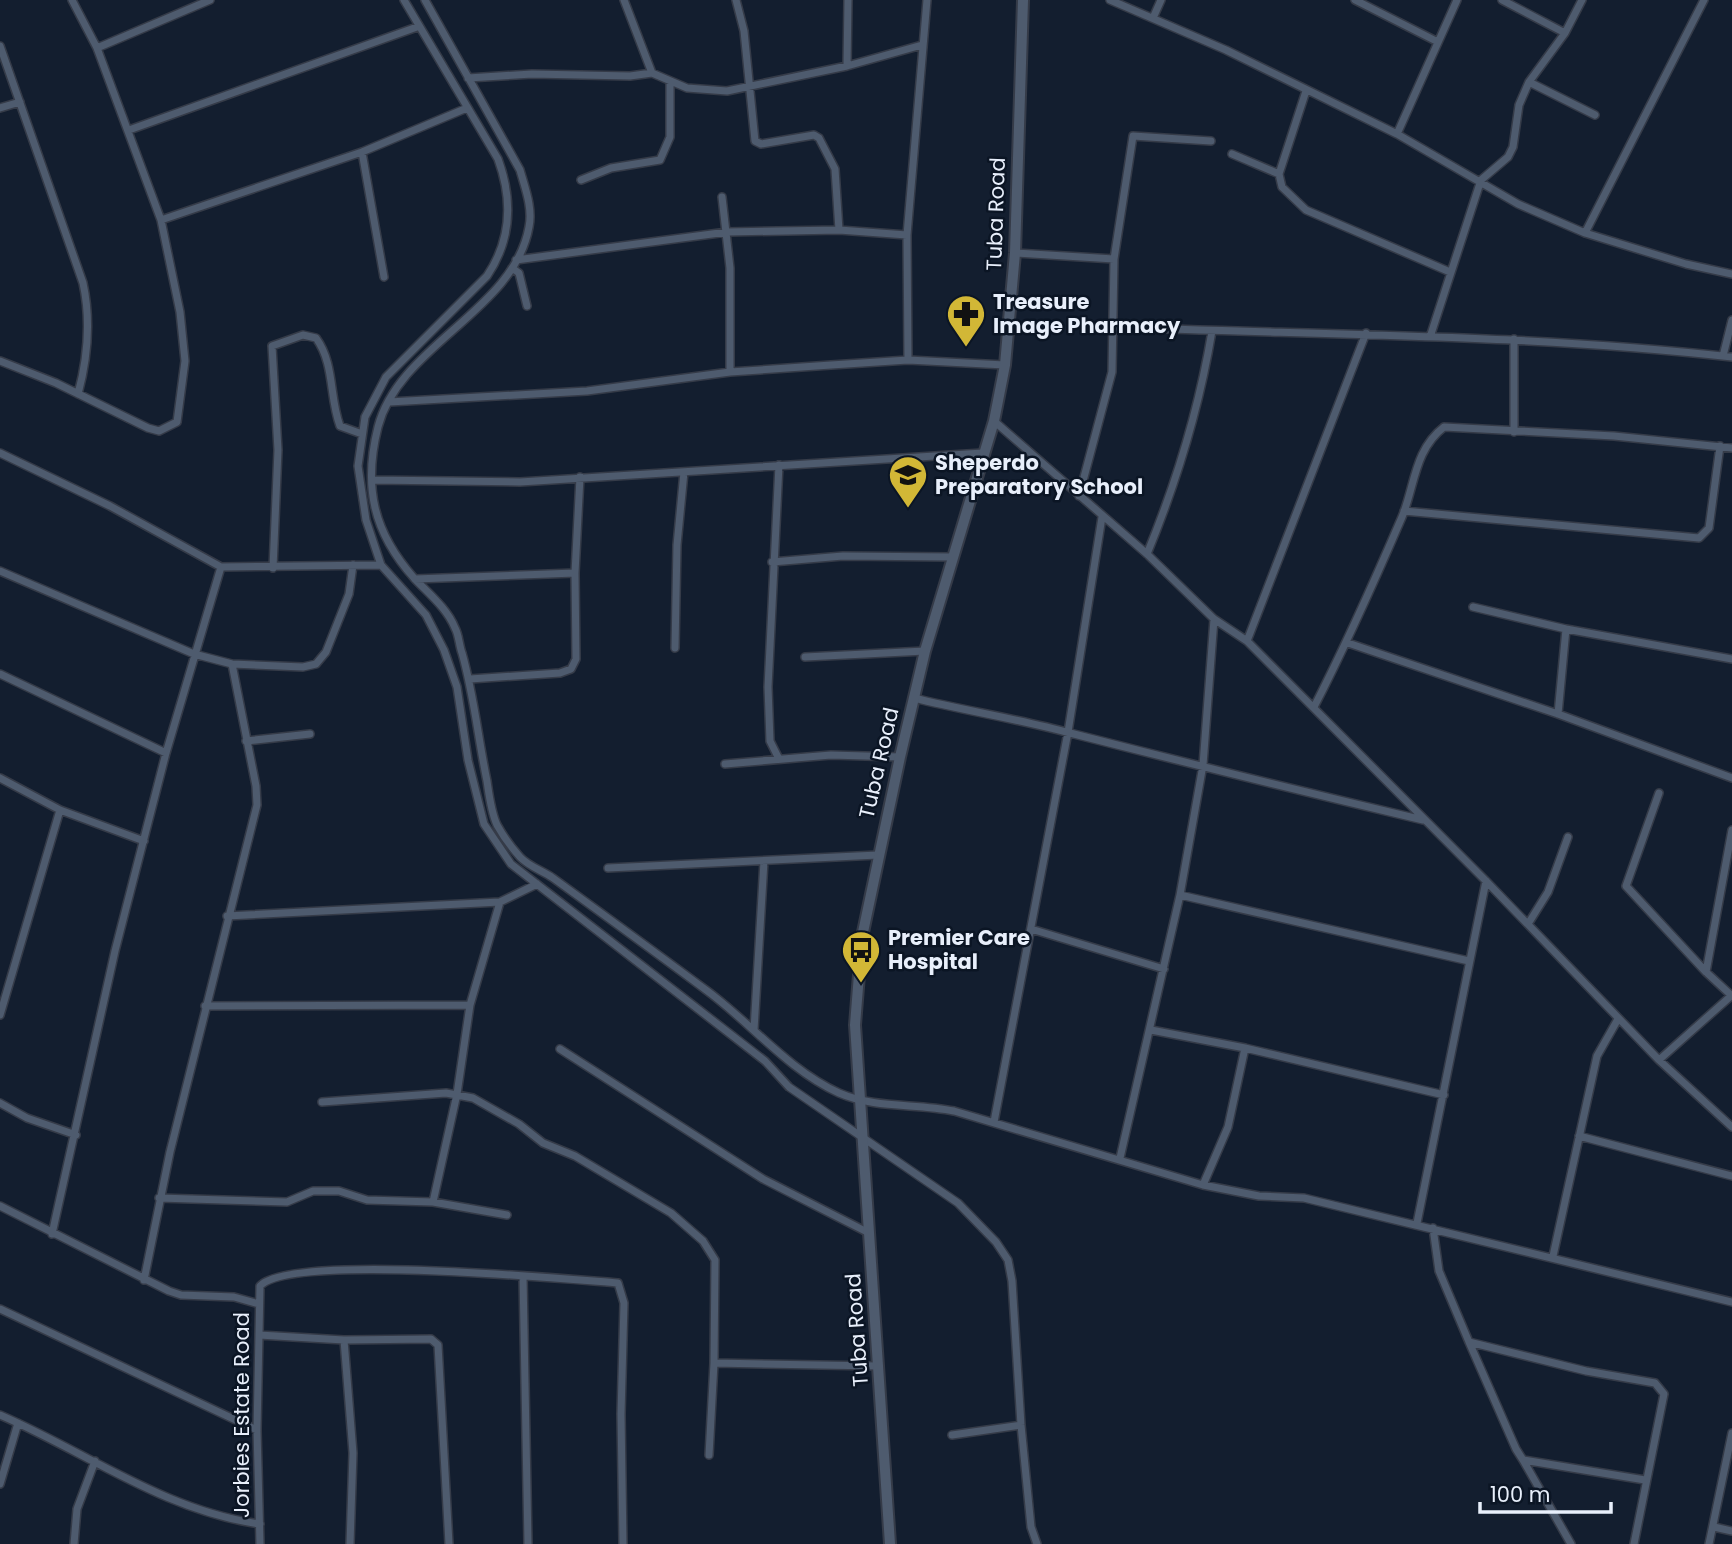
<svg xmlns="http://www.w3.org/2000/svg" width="1732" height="1544" font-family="Poppins,sans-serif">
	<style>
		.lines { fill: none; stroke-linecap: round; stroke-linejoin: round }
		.street-casing { stroke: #353b48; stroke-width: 10 }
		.secondary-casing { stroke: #353b48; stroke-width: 14 }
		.street { stroke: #4e5b6e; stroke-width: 7 }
		.secondary { stroke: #4e5b6e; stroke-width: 10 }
		.labels { text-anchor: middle; stroke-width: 5; stroke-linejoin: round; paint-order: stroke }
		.street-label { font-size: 21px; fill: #e8effb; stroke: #0b1524 }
		.poi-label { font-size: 21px; font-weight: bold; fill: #e8effb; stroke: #0b1524; text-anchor: start }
	</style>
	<rect width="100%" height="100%" fill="#131e2f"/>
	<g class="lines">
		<g class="street-casing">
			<path id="street" d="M404,0L498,159C513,200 512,239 487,276L386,377L365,417L358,466L366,520L381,565L426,615L444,650L457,687L468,760L484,824L511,864L765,1061L789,1087L958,1203L996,1242L1008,1260L1012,1281L1021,1425L1031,1527L1037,1544
				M425,0L520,170C525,188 533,208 529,227C514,311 399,345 378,427C363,486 373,532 414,578C428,593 447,608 455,628C459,635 459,645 462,653C474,695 478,738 487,781C489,795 491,812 497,825C503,836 512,848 520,857C528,866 543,871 553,878C604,915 655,952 706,990C750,1022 788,1070 839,1093C876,1109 916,1103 954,1111L1203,1185L1259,1196L1304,1198L1732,1302
				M624,0L652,73
				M736,0L744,31L755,141L761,144L814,135L819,138L835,169L839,230
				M1110,0L1226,50L1397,134L1518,204L1585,233L1686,264L1732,274
				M1355,0L1438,42
				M1502,0L1565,33
				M1153,18L1161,0
				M0,46L83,283C91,320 88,357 78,394
				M97,48L210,0
				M847,66L848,0
				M468,78L532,74L630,76L652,73L687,88L727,91L847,66L922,45
				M1529,82L1595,115
				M1306,91L1279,174L1282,187L1306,210L1450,272
				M0,108L20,102
				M129,130L417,27
				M1397,134L1457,0
				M362,152L384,277
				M1232,154L1279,174
				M581,180L611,168L660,160L670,137V82
				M722,197L730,268V372
				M161,220L362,152L467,108
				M1585,233L1704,0
				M1015,253L1114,259
				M516,260L727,232L839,230L907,235
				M512,268L519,273L527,306
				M1111,327C1319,335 1525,334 1732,357
				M1431,334L1481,180L1508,157L1513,147L1519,105L1529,82L1565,33L1582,0
				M1514,339V432
				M1723,356L1732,320
				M908,360L907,235L927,0
				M0,361L56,383L148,428L159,431L177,422L185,361L180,312L161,220L97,48L72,0
				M389,402L587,391L730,372L831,365L908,360L1005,365
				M994,421L1147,554L1214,619L1247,641L1486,881L1659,1060L1732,1127
				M0,453L110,506L221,567L381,565
				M779,465L768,687L770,741L779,759
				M373,480L520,482L983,453
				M1079,496L1112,372L1114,259L1133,136L1211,141
				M1404,511L1699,538L1709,528L1720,446
				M1147,554C1177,481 1199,409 1212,331
				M772,562L843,556L952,557
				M273,568L278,450L272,346L303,335L316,338C335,364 329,397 340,426L362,434
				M0,571L194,654L232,664L303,667L316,664L326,652L349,594L353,565
				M415,579L575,573
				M1473,607L1566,629L1732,659
				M1247,641L1366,333
				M1348,643L1558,714L1732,778
				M675,648L677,545L684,472
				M805,657L925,651
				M0,674L166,753
				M470,679L560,673L571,669L576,659L575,573L580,477
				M914,698C966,711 1019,719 1070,733C1187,763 1305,792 1423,820
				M1314,707C1346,645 1374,582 1402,517C1415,486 1414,450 1444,427L1614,436L1732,448
				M1558,714L1566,629
				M246,741L310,734
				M725,764L831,755L900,757
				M0,778L60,810L144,841
				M1659,793L1626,886L1706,972L1732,996
				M608,868L878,855
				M1180,895L1469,961
				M227,916L500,902L537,884
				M1528,924L1548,892L1568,837
				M1031,929L1164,969
				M1706,972L1732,830
				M205,1006L470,1005
				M0,1015L60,810
				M754,1030L764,861
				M1151,1030L1245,1048L1444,1095
				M560,1049L763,1179L869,1233
				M1659,1060L1732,995
				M322,1102L446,1093L473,1098L519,1124L543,1143L575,1156L671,1213L703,1241L715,1260L714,1363L878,1366
				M0,1103L27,1118L76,1135
				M994,1122L1068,732L1102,517
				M1579,1136L1732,1176
				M1120,1158L1180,895L1203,765L1214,619
				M1203,1185L1228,1127L1245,1048
				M159,1198L287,1202L313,1191H339L367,1200L433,1202L507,1215
				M433,1202L457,1094L470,1005L500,902
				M0,1206L169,1291L181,1295L234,1297L259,1304
				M1417,1223L1486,881
				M1433,1228L1439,1271L1469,1342L1586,1371L1655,1383L1664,1394L1634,1544
				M52,1234L115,951L166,753L221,567
				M1553,1256L1597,1056L1618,1019
				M523,1276L528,1544
				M144,1280L170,1152L257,805L256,786L232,664
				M0,1309L257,1430
				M259,1335L344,1340L431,1339L438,1345L449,1544
				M344,1340L353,1453L350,1544
				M1469,1342L1516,1449L1523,1460L1645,1480
				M0,1415C86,1452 165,1511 260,1524
				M952,1435L1021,1425
				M709,1455L714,1363
				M1523,1460L1571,1544
				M0,1484L18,1423
				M1714,1527L1732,1531
				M74,1544L77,1509L95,1461
				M260,1544L257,1430L260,1286C290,1253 564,1279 618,1283L624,1303L621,1414L623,1544
				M1709,1544L1732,1433"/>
		</g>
		<g class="secondary-casing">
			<path id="secondary" d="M890,1544L855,1025L862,937L900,757L925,651L994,421L1005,365L1015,253L1023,0"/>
		</g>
		<use href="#street" class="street"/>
		<use href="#secondary" class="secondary"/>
	</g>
	<defs>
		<g id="pharmacy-pin" transform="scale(2.0125)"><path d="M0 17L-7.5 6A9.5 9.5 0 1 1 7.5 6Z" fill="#d2b736" stroke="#0b1524"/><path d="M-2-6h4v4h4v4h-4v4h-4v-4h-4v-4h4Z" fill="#111"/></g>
		<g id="school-pin" transform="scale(2.0125)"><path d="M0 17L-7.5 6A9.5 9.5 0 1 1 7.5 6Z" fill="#d2b736" stroke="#0b1524"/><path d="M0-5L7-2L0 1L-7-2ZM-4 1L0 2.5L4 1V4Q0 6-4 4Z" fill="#111"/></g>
		<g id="bus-pin" transform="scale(2.0125)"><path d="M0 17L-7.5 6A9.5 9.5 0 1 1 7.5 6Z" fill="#d2b736" stroke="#0b1524"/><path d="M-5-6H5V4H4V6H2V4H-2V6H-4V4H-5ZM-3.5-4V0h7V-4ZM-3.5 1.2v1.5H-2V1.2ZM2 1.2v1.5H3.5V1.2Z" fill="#111"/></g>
	</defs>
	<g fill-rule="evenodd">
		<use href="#pharmacy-pin" x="966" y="314"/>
		<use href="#school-pin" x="908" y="475"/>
		<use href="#bus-pin" x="861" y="950"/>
	</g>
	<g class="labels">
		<g class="street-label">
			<text transform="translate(996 214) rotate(-88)" y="7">Tuba Road</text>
			<text transform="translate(879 763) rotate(-77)" y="7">Tuba Road</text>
			<text transform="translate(857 1330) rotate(-94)" y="7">Tuba Road</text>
			<text transform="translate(242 1415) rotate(-90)" y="7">Jorbies Estate Road</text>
		</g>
		<g class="poi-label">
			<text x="993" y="309">Treasure<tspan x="993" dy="24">Image Pharmacy</tspan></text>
			<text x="935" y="470">Sheperdo<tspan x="935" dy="24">Preparatory School</tspan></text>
			<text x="888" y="945">Premier Care<tspan x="888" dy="24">Hospital</tspan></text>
		</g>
	</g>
	<path d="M1480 1502v10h131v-10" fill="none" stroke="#e8effb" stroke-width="3.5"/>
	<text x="1490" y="1502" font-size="21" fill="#e8effb" stroke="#0b1524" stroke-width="5" paint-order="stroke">100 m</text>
</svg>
